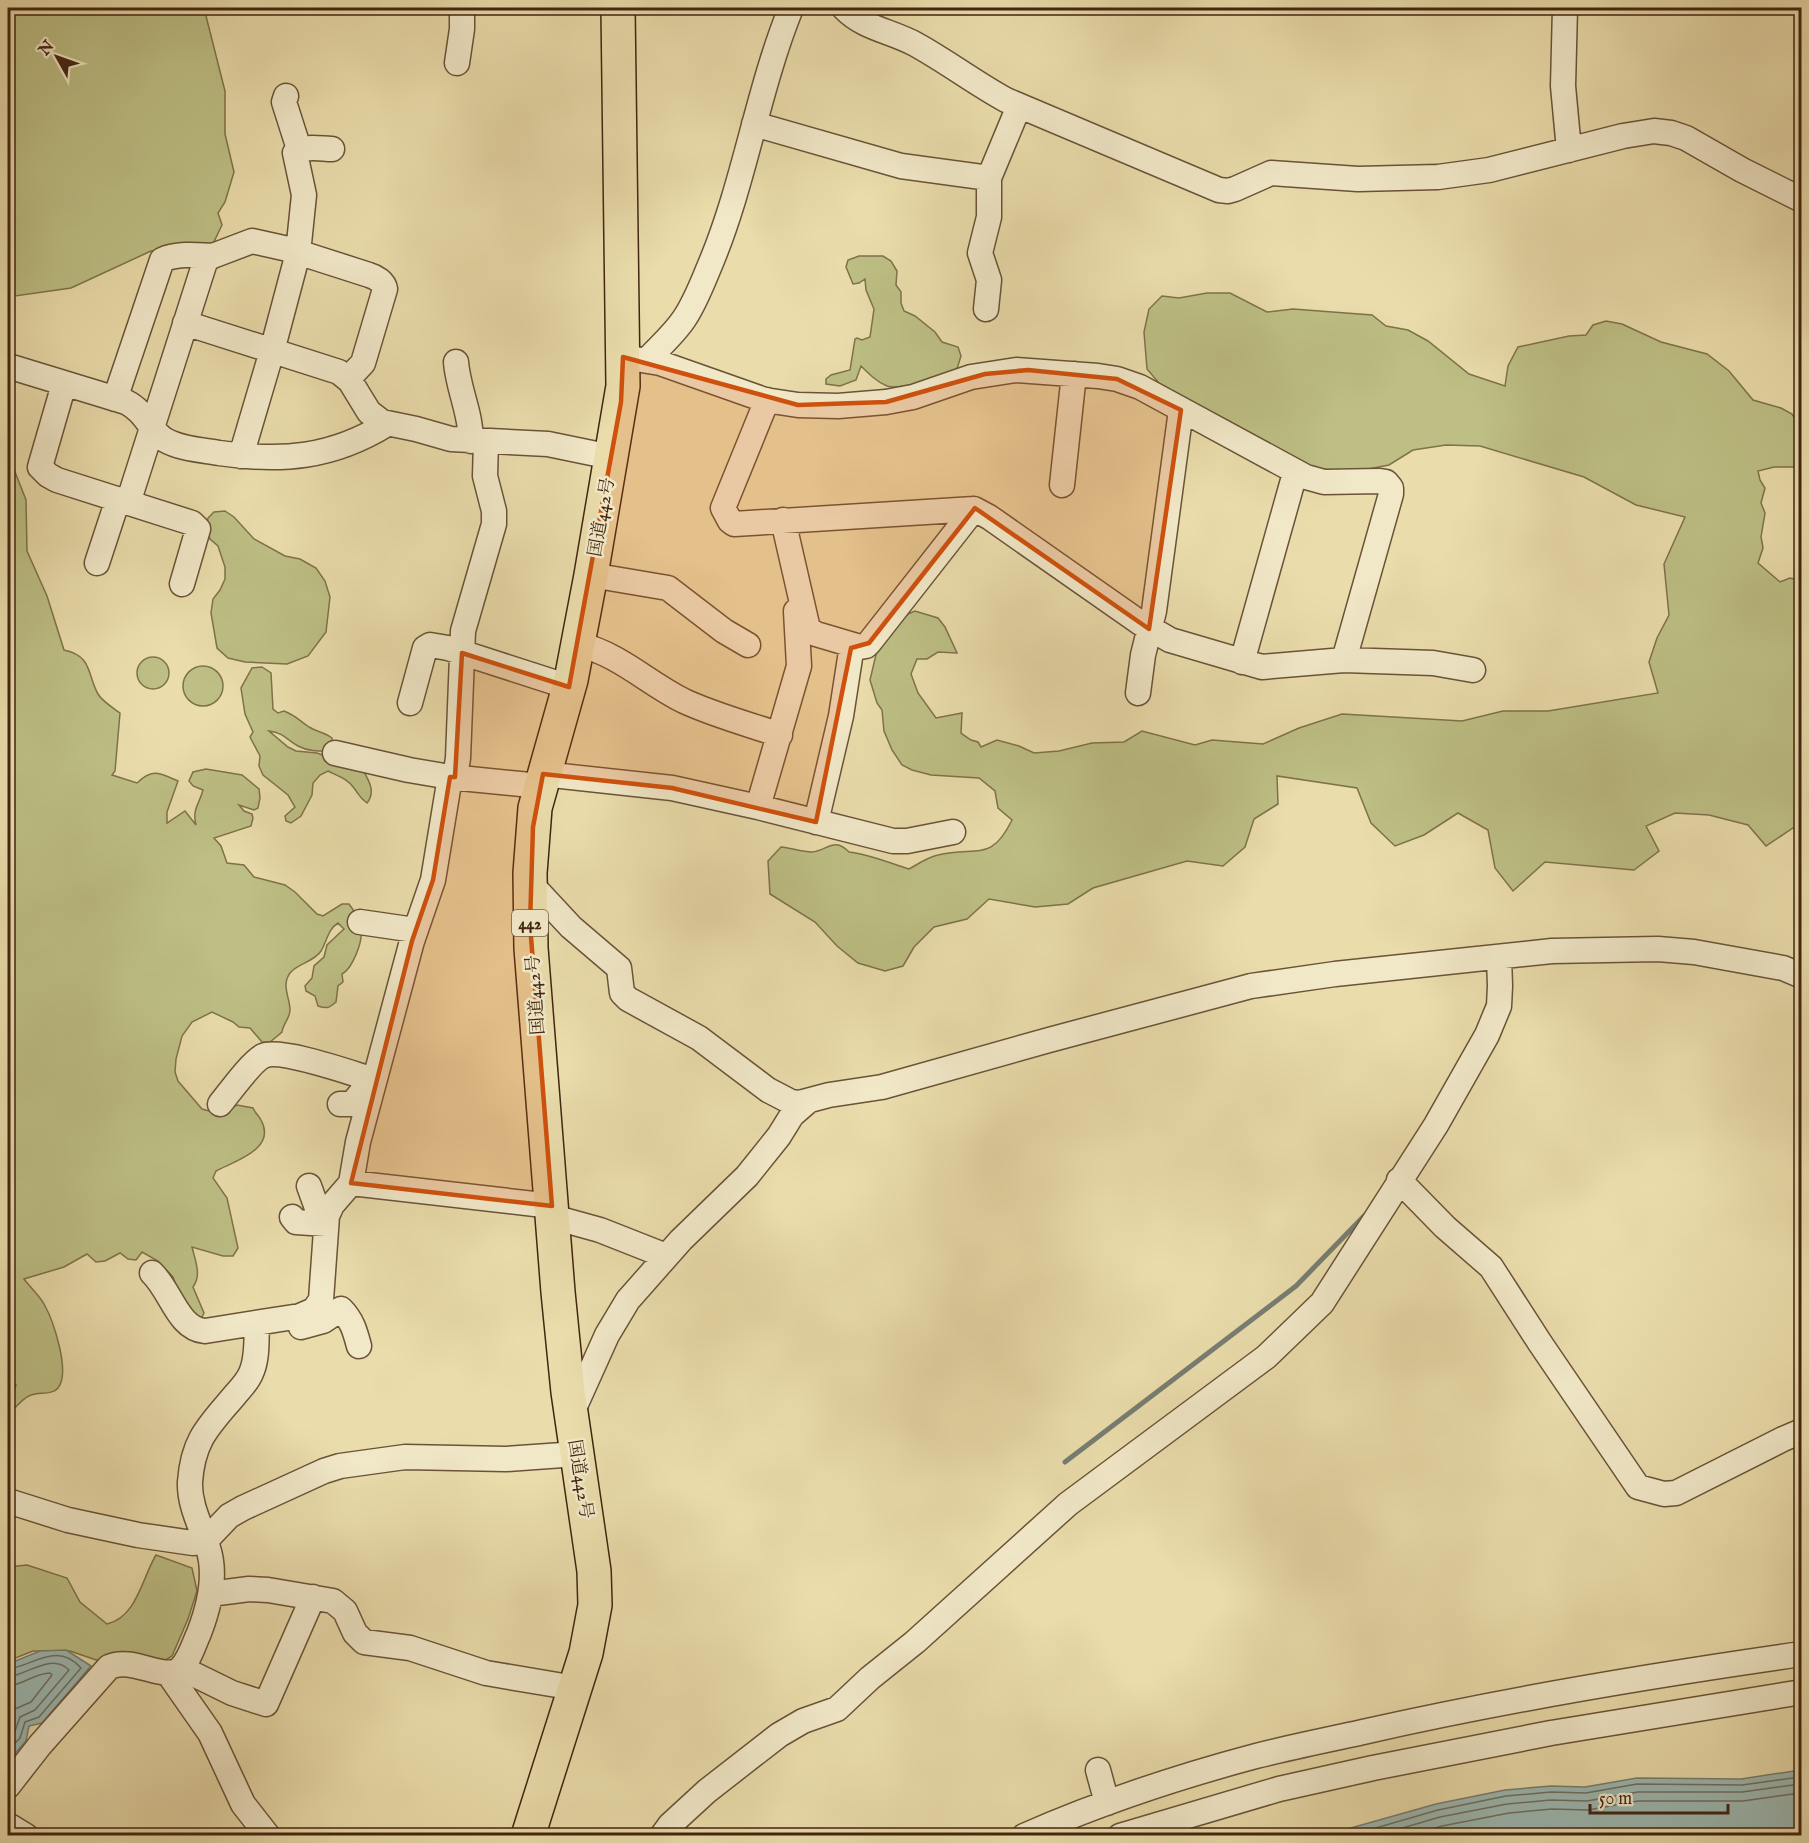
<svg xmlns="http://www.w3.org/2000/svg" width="1809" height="1843" font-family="'IM FELL English','Noto Serif JP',serif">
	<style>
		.green { fill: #bdbf84; stroke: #7e724a; stroke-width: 1.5 }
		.water { fill: #9cb9b3; stroke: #777e72; stroke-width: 1.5 }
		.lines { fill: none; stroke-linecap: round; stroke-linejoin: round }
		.shore { stroke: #6e6f62; stroke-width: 1.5 }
		.stream { stroke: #777e72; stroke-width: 5 }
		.minor-casing { stroke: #6a5338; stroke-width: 27 }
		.highway-casing { stroke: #402511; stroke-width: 36 }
		.minor { stroke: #f1e8c8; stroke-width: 24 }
		.highway { stroke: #eadcab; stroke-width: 33 }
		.marked { fill: #cf510d; fill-opacity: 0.2; stroke: #cf510d; stroke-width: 4.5; stroke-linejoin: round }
		.labels { text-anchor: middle; stroke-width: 5; stroke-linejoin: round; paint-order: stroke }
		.shield { fill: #f1e8c8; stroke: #756048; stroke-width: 1.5 }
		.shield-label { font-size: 16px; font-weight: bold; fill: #402511 }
		.street-label { font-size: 18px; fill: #402511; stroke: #f1e8c8 }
	</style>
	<rect width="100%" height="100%" fill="#eadcab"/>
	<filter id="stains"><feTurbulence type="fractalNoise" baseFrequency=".00333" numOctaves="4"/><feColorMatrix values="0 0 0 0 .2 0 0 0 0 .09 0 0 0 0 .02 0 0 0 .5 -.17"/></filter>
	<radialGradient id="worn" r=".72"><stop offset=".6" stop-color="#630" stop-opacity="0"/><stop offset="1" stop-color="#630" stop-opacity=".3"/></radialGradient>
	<path class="green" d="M8,8H204L225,91V134L234,172L225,202L218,213L222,225L210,250L185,249L151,251L71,288L8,297Z
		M859,256H883L891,261L897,271L896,285L901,292V303L904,311L915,316L935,332L942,342L958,347L961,356L956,372C941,376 902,391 887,386C877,382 869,374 861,366L856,380L840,386L826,384V379L831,375L850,370L855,339L857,338L862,340L870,337L874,309L866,290L865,279L859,283L853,284L846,267L848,260Z
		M1207,293H1230L1267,312L1293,309L1372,315L1386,326L1408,330L1428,341L1469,374L1505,386L1508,366L1518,347L1569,336L1586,335L1593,325L1606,321L1622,324L1661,342L1707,354L1729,371L1753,400L1781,408L1792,414L1801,428V467H1774L1758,471L1760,480L1765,488L1761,503L1765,513L1761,537L1763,548L1758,563L1780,582L1790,578L1802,581L1801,829L1793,828L1766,846L1748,825L1709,815L1675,813L1646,826L1659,851L1634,870L1545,862L1513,891L1495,868L1488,830L1458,813L1424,835L1395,846L1371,823L1357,788L1277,776L1278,804L1254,819L1245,847L1223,866L1187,861L1093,888L1068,904L1035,907L989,899L967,919L934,927L914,947L903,966L885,971L858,963L837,946L815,922L770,894L768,861L781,847C791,848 802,852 812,852C827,851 834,836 849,852C869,854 889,863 909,869C918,864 928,857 938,855C977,846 991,863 1012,820L998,808L995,791L979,778L931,775L912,770L902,765L892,750L884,731L882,710L877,703L870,680L878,646L908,614L915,611L938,618L945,627L957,653L938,652L927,659H917L911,674L918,693L936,718L962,713L961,733L971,740L978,742L981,747L997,740L1019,746L1034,753L1059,751L1092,743L1124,742L1142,731L1195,745L1212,740L1263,744L1299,728L1342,714L1462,721L1503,711H1548L1658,693L1649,662L1657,638L1669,615L1664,564L1685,517L1636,505L1584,477L1480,446L1446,445L1413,450L1389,465L1358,471L1317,469L1293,459L1227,420L1201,412L1169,395L1147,369L1144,332L1149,309L1162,296L1179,298Z
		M8,454L26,500L27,551L47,596L64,650C93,656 87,675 98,694C102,701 113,708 120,713L115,771L112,775L137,783C153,768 159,773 178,781L167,812V823L185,811L196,825C192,809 199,805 203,790L193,786L189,781L193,772L206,769L242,775L259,789L260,798L258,808L254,810L239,805L244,811L252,814L253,818L251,826L214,838L221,846L227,863L244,865L254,877L285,885L295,892L317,914L323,916L342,904H349C354,910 360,922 361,930C363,942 352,969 342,974L343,982L338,986L336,1002C329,1008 327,1009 318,1006L315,996L306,991L305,986L312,978L314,966L324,957L327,945L344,929L338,923C328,929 327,941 321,951C314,962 298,963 290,973C281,985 290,998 290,1010C290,1018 283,1024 282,1032L270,1042H262L250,1028L239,1027L233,1022L212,1012L192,1022L182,1036L176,1059L175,1072L178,1081L202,1109L220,1114L237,1105L253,1108C255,1113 259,1116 261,1120C277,1149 235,1161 216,1171L213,1178L227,1198L238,1248L233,1256H223L192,1247C195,1260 202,1275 193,1287L204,1313L200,1321L183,1304L173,1277L158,1261L142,1252L136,1260L128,1259L120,1253L105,1261L96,1262L87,1254L64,1267L24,1279C30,1287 39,1295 44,1304C53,1320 71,1372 58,1388C53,1395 39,1392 31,1395C22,1398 14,1409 8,1416C7,1405 13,1396 16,1385L8,1375V1170L14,1160L8,1157Z
		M225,511L234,517L254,539L285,556L300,559L316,568L325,581L330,597L326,632L308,656L287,664L245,662L228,658L217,648L211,613L213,599L220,590L225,579V567L218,546L210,539L206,528L208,518L214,512Z
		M137 673a16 16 0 1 1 32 0a16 16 0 1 1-32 0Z
		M183 686a20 20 0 1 1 40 0a20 20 0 1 1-40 0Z
		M262,667L271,673L273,709L278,713L284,711C295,715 300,721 309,727C317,732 324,732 332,738V751C321,751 309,752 298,746C287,740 284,733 269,731L288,747L296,751L317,753L363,770C369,781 376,792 367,803C360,798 359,795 354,788C348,779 338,776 328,771L320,775L313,783L312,795L301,816L291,823L286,821L285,816L295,807L288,795L263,775L259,766L260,756L250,737L253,732L245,714L241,688L252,668Z
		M156,1555L192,1568L197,1591L188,1619L172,1656L159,1664L102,1662L70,1651H33L8,1661V1567L27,1565L67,1578L80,1602L107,1624C137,1617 142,1578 156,1555Z"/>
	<path class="water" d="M66,1650L91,1666L42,1723L29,1726L26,1741L12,1757L8,1755V1664L40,1651Z
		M1794,1771L1801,1773V1835H1326L1436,1804L1505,1790L1551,1786L1585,1787L1637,1778L1741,1779Z"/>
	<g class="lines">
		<path class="shore" d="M8,1669C33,1666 57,1641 81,1668L39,1717L25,1722L20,1738L8,1750
			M8,1677C27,1675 52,1652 69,1670L35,1710L20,1717L14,1734L8,1741
			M8,1686C23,1685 35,1673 50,1673L52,1675L31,1702L15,1709L8,1721
			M1348,1836L1438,1810L1506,1796L1551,1792L1586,1793L1637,1784L1742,1785L1793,1778H1802
			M1375,1836L1440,1817L1507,1804L1551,1800L1587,1801L1638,1792H1742L1793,1785L1802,1786
			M1407,1836L1442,1826L1509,1813L1552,1809L1588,1810L1638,1801H1743L1793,1794L1802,1795"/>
		<path class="stream" d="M1065,1462L1296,1286L1364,1216"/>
		<g class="minor-casing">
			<path id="minor" d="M844,8C863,28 891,31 915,44C946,61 975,83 1006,100L1219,190L1228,191L1235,189L1271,173L1358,179L1438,177L1489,170L1623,136L1654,131L1671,133L1686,138L1742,170L1802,200
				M1565,8L1563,86L1569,150
				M457,63L462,29V8
				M286,96L284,102L299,149
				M754,124L901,166L989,178
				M986,309L989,280L980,253L989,217V178L1019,106
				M185,323L339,372L350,381L369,412L382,422L416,429L451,439L548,444L611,457
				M623,357L660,363L765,400L798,405L838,406L886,402L913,397L971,377L1016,370L1098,376L1117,379L1140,387L1306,477L1324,482L1380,481L1386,482L1391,488V494L1344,660L1262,667L1170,640L1139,622L989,517L974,509L734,524L730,521L723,508L767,400
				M647,360C659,347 674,334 684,319C695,303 702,284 710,265C745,182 757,92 791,8
				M456,362C458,389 471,413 471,441
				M8,366L126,402C146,412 150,431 165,440C181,449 202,450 219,453C282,462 332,458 387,424
				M64,384L40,467L48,475L57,480L192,523L198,529L182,584
				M115,399L162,260C176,253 197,255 213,256
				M241,456L272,351L298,253L304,195L295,153C304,145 321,149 332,149
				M1062,485L1074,374
				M128,503L205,262L210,257L252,241L288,249L369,275C376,277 384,282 385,289L363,363L348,379
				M783,520L808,629L816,634L860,647L866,646L869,643L974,509
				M97,563L118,499
				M591,575L668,588L724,631L748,645
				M578,644C621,655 646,682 684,701C714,715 748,724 780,735
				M1344,660L1433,663L1473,670
				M1242,662L1295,473
				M1138,693L1143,655L1154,611L1181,410
				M410,703L425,648L430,645L448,648L569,687
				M335,753L409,770L450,777L540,786
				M543,774L672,788L758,807L893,841H907L953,832
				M455,777L458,758L463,631L494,524V511L485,476L486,441
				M758,807L799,666L796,611
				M816,822L841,716L852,645
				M530,883L571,927L619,968L622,993L628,999L699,1038L768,1090L791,1102L799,1103L829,1095L882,1087L1049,1040L1251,986L1335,974L1552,951L1658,949L1694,952L1783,968L1802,976
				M360,922L415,930
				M220,1104C229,1093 252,1061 263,1056C280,1048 351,1073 371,1079
				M340,1104H352L373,1078
				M1399,1180L1445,1227L1491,1267L1540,1343L1638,1487L1664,1494L1676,1493L1783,1439L1802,1431
				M351,1183L358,1142L412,941L433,880L450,777
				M309,1186L322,1222
				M292,1217L296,1222L326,1224
				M553,1217L600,1230L666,1256
				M152,1273C171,1291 178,1329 205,1331L300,1316L314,1310L321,1300L327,1216L332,1205L351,1183L552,1206
				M301,1327L323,1321L341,1309C352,1320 355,1331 359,1346
				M571,1415L607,1335L628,1300L681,1240L747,1176L779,1136L792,1115L807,1102
				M8,1501L68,1520L138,1535L193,1543L205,1540L211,1535L229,1516L243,1508L324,1471L340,1466L405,1457L506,1459L577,1454
				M210,1594L249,1589L268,1590L333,1601L345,1611L355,1633L364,1642L410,1648L486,1673L575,1688
				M181,1668L232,1693L266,1704L313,1597
				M168,1673L210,1733L243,1804L268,1836
				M1098,1770L1107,1803
				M8,1786L40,1745L109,1667C133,1656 164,1682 180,1669C189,1661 194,1644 199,1633C209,1607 217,1575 208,1548C201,1526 189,1505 190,1482C193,1439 209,1426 235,1395C241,1388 248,1381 251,1373C258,1358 256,1339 257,1323
				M8,1825L26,1836
				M662,1836L670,1825L707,1791L779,1735L803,1721L837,1709L870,1678L915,1642L1068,1504L1266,1357L1322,1303L1436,1125L1487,1035L1499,1006L1500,986L1499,957
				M1024,1836C1099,1803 1177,1777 1256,1756C1291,1747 1327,1740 1363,1732C1508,1699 1654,1675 1802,1654
				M1120,1836L1279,1789L1373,1768L1551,1733L1802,1692"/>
		</g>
		<g class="highway-casing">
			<path id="highway" d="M528,1836L586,1653L595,1605L594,1571L568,1392L558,1292L531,948L530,873L535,808L571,680L591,575L623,386L618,8"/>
		</g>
		<use href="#minor" class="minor"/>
		<use href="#highway" class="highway"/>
	</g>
	<path class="marked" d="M623,357L798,405L886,402L985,374L1028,370L1117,379L1181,410L1149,629L975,508L869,643L851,648L816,822L672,788L543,774L533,827L530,924L552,1206L351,1183L412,941L433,880L450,777H455L462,653L569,687L621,402Z"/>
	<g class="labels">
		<rect class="shield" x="512" y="910" width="36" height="26" rx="4.5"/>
		<g class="shield-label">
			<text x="530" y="929">442</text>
		</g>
		<g class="street-label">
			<text transform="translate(601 517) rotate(-80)" y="6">国道442号</text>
			<text transform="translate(535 995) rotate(-94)" y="6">国道442号</text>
			<text transform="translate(581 1479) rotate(81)" y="6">国道442号</text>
		</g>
	</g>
	<rect width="1809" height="1843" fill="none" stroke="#eadcab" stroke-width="30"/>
	<rect x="9" y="9" width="1791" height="1825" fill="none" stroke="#402511" stroke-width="3"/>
	<rect x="15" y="15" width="1779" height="1813" fill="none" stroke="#402511" stroke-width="1.5"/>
	<g transform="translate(57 57) rotate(310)" stroke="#f1e8c8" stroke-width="4.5" paint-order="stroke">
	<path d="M0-4.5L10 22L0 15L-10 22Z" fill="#402511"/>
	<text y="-9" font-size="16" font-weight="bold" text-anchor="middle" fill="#402511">N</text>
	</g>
	<path d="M1590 1804v9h138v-9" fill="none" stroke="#402511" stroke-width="3"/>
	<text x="1599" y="1804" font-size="18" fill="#402511" stroke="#f1e8c8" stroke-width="4.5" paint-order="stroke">50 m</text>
	<rect width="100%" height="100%" filter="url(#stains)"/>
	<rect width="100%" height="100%" fill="url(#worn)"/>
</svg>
